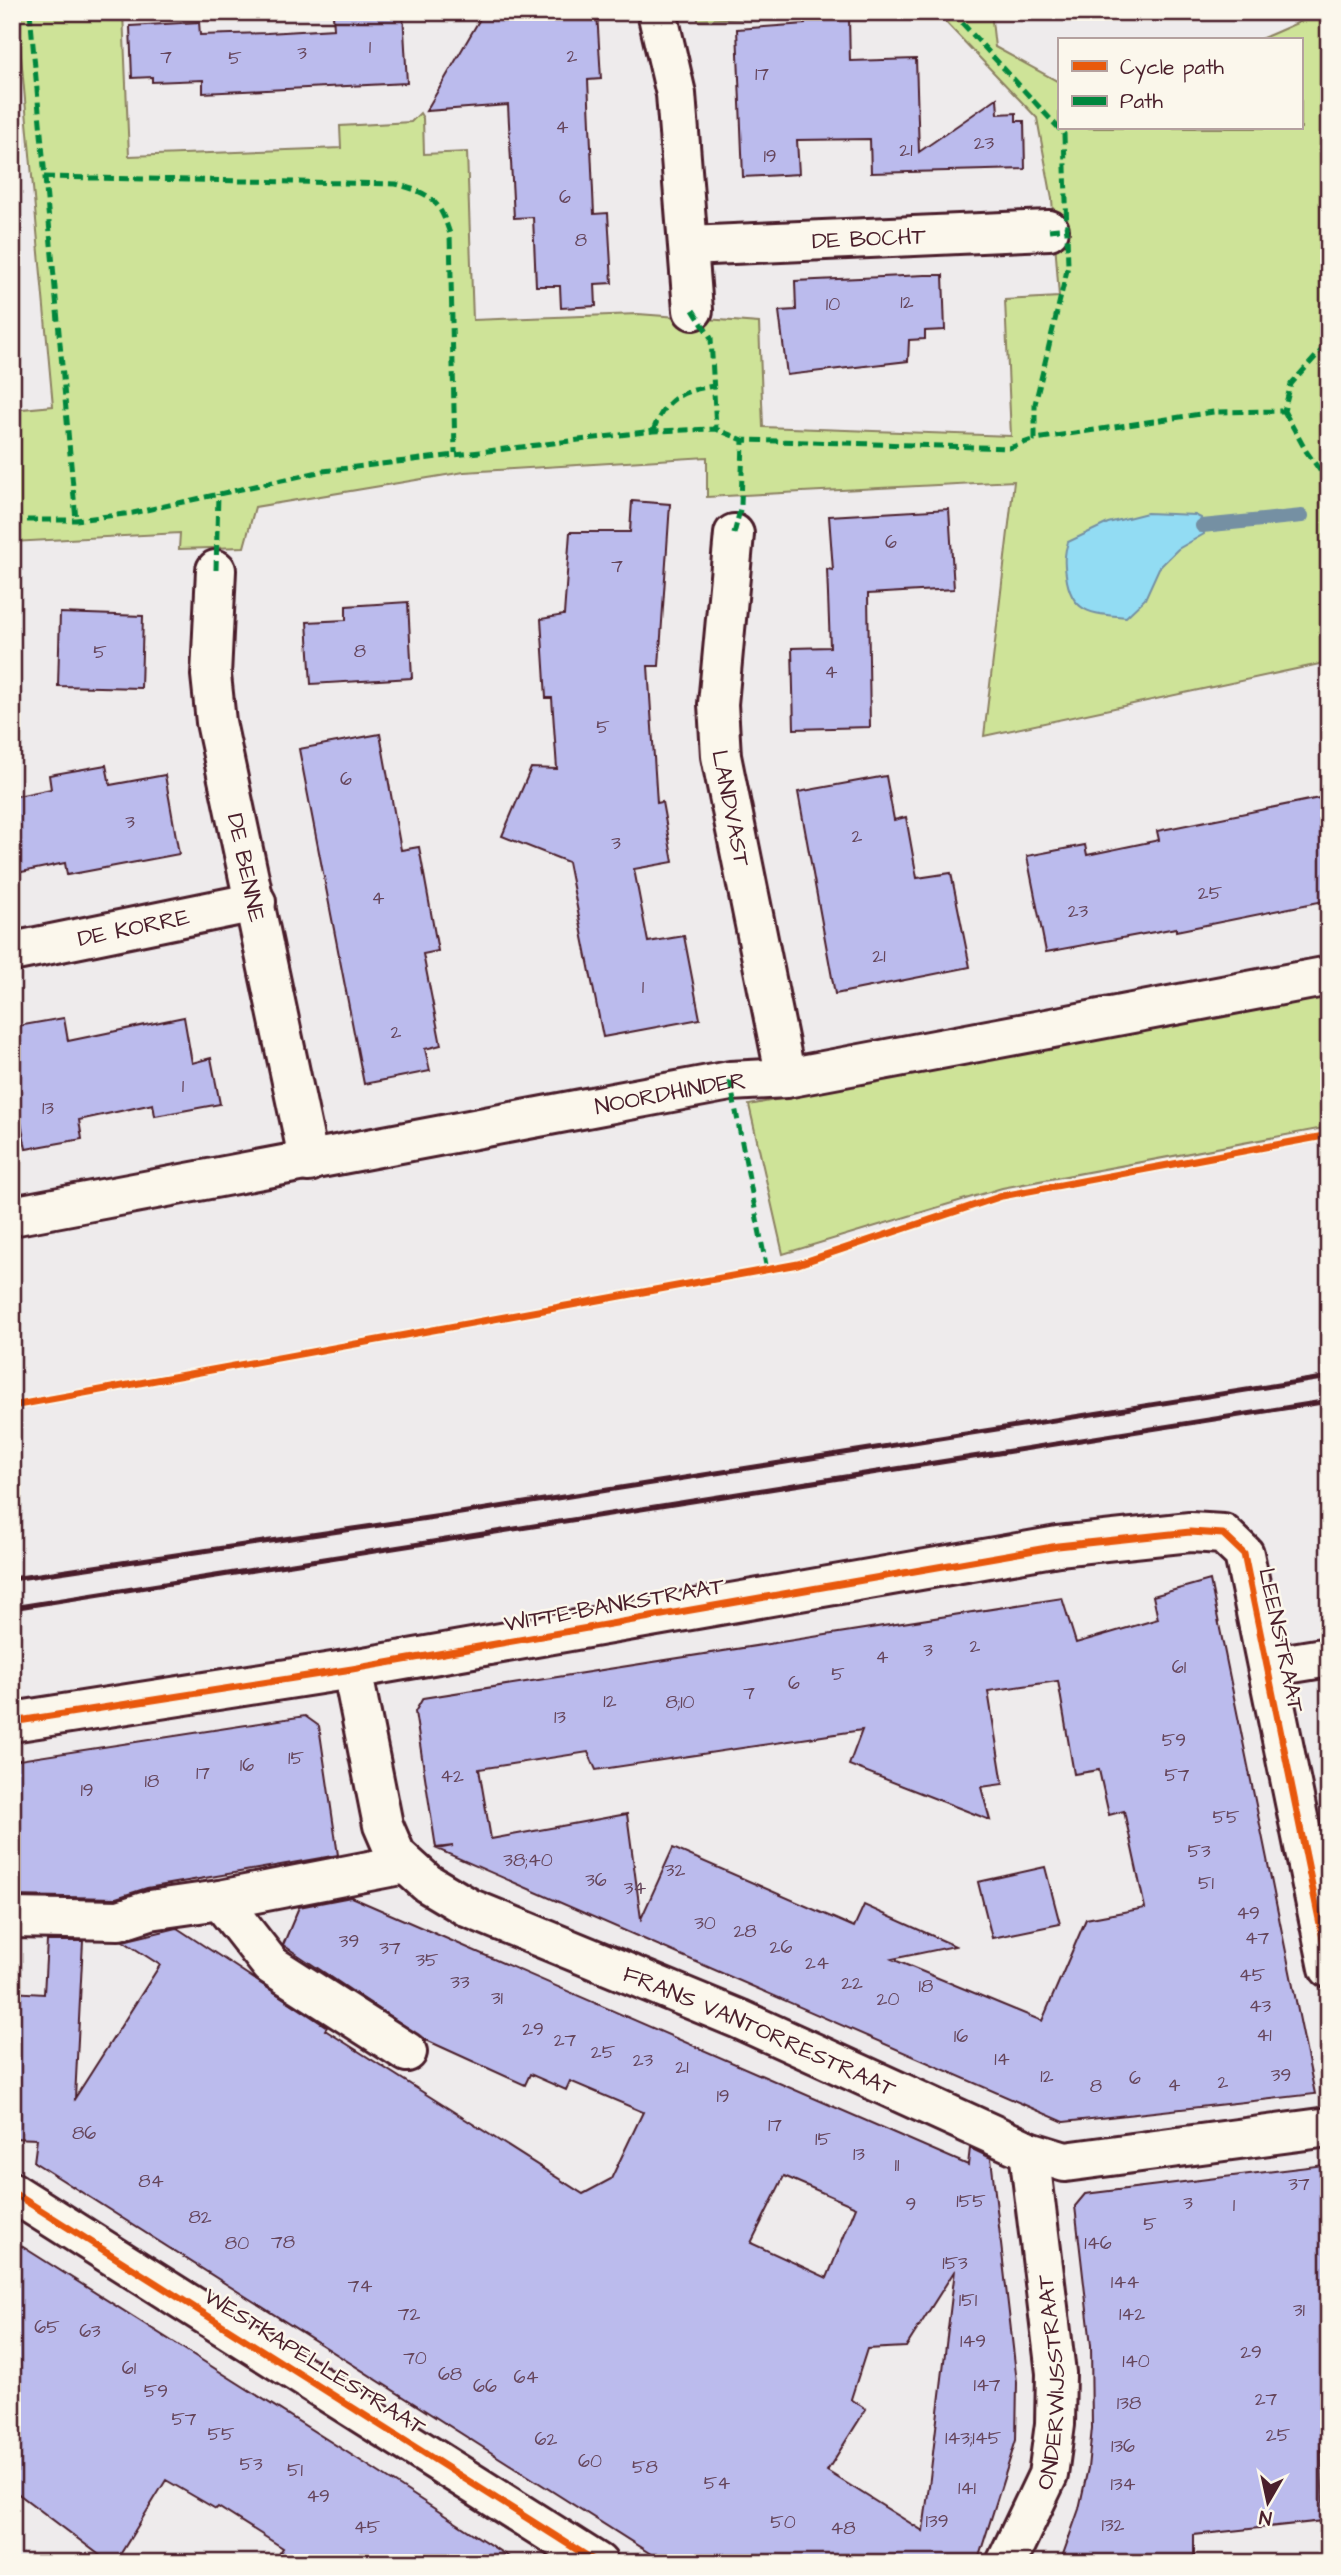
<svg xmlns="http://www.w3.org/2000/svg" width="1341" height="2575" font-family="'Architects Daughter',sans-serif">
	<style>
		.green { fill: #cee398; stroke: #8c8162; stroke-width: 2 }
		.water { fill: #92dcf3; stroke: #7590a3; stroke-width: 2 }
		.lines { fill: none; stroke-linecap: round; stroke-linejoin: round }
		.stream { stroke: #7590a3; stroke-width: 14 }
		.building { fill: #bbbbed; stroke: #4a1f2b; stroke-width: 2; fill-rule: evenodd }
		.minor-casing { stroke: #4a1f2b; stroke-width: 44 }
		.minor { stroke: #fbf7ec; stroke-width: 38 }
		.rail { stroke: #4a1f2b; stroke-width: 5 }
		.quiet { stroke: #00873e; stroke-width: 5; stroke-dasharray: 10 5; stroke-linecap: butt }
		.cycleway-casing { stroke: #fbf7ec; stroke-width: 11 }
		.cycleway { stroke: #e8590c; stroke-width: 7 }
		.labels { text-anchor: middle; stroke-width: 5; stroke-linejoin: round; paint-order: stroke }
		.number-label { font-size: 19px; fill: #66465c }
		.street-label { font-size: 23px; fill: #4a1f2b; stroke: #fbf7ec }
	</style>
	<rect width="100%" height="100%" fill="#eeebec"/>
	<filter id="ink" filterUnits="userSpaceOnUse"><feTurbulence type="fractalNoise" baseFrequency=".0143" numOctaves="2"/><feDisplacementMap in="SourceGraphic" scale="14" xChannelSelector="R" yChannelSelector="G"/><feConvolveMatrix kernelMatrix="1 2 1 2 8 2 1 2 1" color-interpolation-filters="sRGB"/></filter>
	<g filter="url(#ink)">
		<path class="green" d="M17,12H123L129,156L341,148L340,126L411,122L420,113L423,118L424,154L467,152L473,320L638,314L759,323L763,427L1011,436L1005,300L1059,297L1052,199L1037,118L936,12H991L995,47L1059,82V128H1301V40H1257C1273,35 1317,12 1329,12V662L984,736L1014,481L707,497V457L464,472L255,507L244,547L179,549L180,533L12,542V410L53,406Z
			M696,12H904L698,20Z
			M1329,995V1127L1002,1188L783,1254L749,1105Z"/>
		<path class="water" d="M1147,513L1195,515L1201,518L1204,534L1178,549L1159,568L1145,599L1126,617C1091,614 1071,613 1066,575C1064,562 1064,554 1068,542L1108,523Z"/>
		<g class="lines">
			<path class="stream" d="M1202,526L1302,516"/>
		</g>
		<path class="building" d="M403,12L407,83L203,93V80L152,82V77L132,78L130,26L199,22L200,35L267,33L334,29L333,15Z
			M484,12H597L601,79L588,80L594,214L608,213L612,283L595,284L596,306L561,308L560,286H536L533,217L514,218L508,105L426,111Z
			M849,18L850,61L916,59L919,152L997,98L998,114L1016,113V121H1024L1025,169L871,173L870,139L797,140L799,174L743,177L737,29L805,24V19Z
			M925,275H943L945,330L925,331V339L909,340L908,361L787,375L779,311L796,310L795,281Z
			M632,501L670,504L659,666H648L657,803L662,802L673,862L634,869L648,942L684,936L700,1019L603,1037L568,862L502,836L531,768L557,769L552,698H546L541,619L564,615L570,532H630Z
			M949,509L954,589L868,594L870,727L794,729L792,648L830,647L827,569L833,570L829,516Z
			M408,602L412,678L311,684L307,622L346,620V606Z
			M60,613L143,616L141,688L58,686Z
			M380,734L401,850L419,847L438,951L423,954L441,1045L425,1049L430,1071L364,1084L299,749Z
			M106,765L110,785L165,775L179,854L67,875L65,863L12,874V797L51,789L49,775Z
			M886,776L894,820L906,817L917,878L951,873L970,967L835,994L798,792Z
			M1329,796V900L1176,931V928L1046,952L1027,856L1085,845L1087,855L1159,840L1157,831Z
			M184,1017L192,1063L211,1058L220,1104L155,1116L153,1104L79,1120L82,1139L26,1149L12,1074V1027L64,1018L68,1041Z
			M1210,1580L1315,2094L1064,2122L437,1849L453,1846L436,1848L415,1712L423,1698L1062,1598L1076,1643L1158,1619L1153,1596ZM1058,1681L1074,1774L1099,1770L1109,1815L1124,1811L1145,1908L1086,1919L1042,2021L892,1959L955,1946L864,1905L854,1927L673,1848L641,1919L627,1814L491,1839L479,1769L588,1752L596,1770L862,1730L849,1765L990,1820L981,1787L1003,1784L988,1691Z
			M305,1716L319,1726L338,1855L147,1888L116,1898L12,1896V1761Z
			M1045,1867L1060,1924L992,1938L978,1882Z
			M351,1897L968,2165L970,2148L991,2158L1017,2382L1016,2440L977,2563H665L34,2162L37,2139L12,2138V1992L44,1994L47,1941H83L75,2098L160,1965L123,1941L177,1928L327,2027L325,2030L583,2194L611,2179L643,2112L570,2081L566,2090L530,2074L525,2085L424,2039L283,1945L299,1907ZM784,2176L856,2207L827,2278L751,2243ZM955,2270L930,2478L923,2531L827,2471L866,2409L851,2399L867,2349L906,2347Z
			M1324,2165L1329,2205V2390L1321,2452L1323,2521L1194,2535V2563H1060L1079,2509L1088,2468L1092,2428L1091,2345L1075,2206L1085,2194Z
			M12,2240L372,2468L518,2563H273L283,2548L218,2507L216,2509L166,2480L115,2563H110L12,2489Z"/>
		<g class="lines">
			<g class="minor-casing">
				<g id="minor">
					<path d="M657,12L676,94L693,310"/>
					<path id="s1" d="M689,246L1049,230"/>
					<path id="s2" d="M734,534L718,704L721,756L786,1078"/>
					<path id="s3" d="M216,570L211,675L216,722L309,1162"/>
					<path id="s4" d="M12,952L256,902"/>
					<path id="s5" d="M12,1216L730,1081L786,1078L1329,976"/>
					<path d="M1268,1667L1329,1657"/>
					<path id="s6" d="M352,1669L383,1825L396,1855L427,1883L469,1908L739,2019L1029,2151L1065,2162L1329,2127"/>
					<path d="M12,1722L352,1669L1058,1546L1190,1532L1223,1534L1244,1554L1329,1968"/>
					<path d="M220,1900L271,1965L407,2052"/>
					<path d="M12,1918L119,1920L150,1910L220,1900L405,1864"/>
					<path d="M12,2192L598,2563"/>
					<path id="s7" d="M1006,2563L1048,2475L1055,2424L1056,2373L1029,2151"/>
				</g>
			</g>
			<use href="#minor" class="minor"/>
			<path class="rail" d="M12,1579L448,1515L1329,1377
				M12,1608L1329,1401"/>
			<path class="quiet" d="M30,12L76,520
				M952,12L1064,134L1068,266L1035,404V439L1214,412L1284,411L1291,384L1329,342
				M44,177L396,184C431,194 439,199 450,234L455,453
				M1049,230L1067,228
				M693,310L711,338L716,429
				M1284,411L1306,451L1329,483
				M653,431C665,398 681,391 714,386
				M12,520H76L133,513L323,471L653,431L716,429L743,440
				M734,534L741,506L743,440L1009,448L1035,439
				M216,570L218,494
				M730,1081L767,1270"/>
			<g class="cycleway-casing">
				<path id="cycleway" d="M12,1406L798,1264L1002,1196L1329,1135
					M12,1722L352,1669L1058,1546L1190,1532L1223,1534L1244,1554L1329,1968
					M12,2192L598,2563"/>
			</g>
			<use href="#cycleway" class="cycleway"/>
		</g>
	</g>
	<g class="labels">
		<g class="number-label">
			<text x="370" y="53">1</text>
			<text x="302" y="59">3</text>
			<text x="572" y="62">2</text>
			<text x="166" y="63">7</text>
			<text x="235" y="64">5</text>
			<text x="762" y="80">17</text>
			<text x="562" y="133">4</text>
			<text x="984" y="149">23</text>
			<text x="906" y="156">21</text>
			<text x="770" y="162">19</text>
			<text x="565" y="203">6</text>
			<text x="581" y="246">8</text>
			<text x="907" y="308">12</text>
			<text x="833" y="310">10</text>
			<text x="891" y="548">6</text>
			<text x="617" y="572">7</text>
			<text x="360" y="657">8</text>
			<text x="100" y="658">5</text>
			<text x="831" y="678">4</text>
			<text x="603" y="733">5</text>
			<text x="346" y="785">6</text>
			<text x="130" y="828">3</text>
			<text x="857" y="842">2</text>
			<text x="616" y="849">3</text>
			<text x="1210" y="899">25</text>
			<text x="378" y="904">4</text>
			<text x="1078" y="917">23</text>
			<text x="879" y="962">21</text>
			<text x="643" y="993">1</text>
			<text x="396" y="1038">2</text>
			<text x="183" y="1092">1</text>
			<text x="48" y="1114">13</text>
			<text x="975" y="1652">2</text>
			<text x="928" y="1656">3</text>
			<text x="882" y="1663">4</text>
			<text x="1179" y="1673">61</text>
			<text x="838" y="1680">5</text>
			<text x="794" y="1689">6</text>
			<text x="749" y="1699">7</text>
			<text x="610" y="1707">12</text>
			<text x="680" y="1708">8;10</text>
			<text x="560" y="1723">13</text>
			<text x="1174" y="1746">59</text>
			<text x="296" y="1764">15</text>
			<text x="247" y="1771">16</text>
			<text x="203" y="1779">17</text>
			<text x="1177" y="1781">57</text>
			<text x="452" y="1782">42</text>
			<text x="152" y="1787">18</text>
			<text x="87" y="1796">19</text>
			<text x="1226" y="1823">55</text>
			<text x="1199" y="1857">53</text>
			<text x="528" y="1866">38;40</text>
			<text x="675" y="1876">32</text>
			<text x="596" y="1886">36</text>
			<text x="1206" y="1889">51</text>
			<text x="635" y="1894">34</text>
			<text x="1248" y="1919">49</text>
			<text x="705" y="1929">30</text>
			<text x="745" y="1937">28</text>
			<text x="1257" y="1944">47</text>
			<text x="349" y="1947">39</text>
			<text x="781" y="1953">26</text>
			<text x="390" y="1954">37</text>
			<text x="427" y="1966">35</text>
			<text x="817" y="1969">24</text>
			<text x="1252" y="1981">45</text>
			<text x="460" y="1988">33</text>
			<text x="852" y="1989">22</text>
			<text x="926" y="1992">18</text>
			<text x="497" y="2004">31</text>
			<text x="888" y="2005">20</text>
			<text x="1260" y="2012">43</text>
			<text x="533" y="2035">29</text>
			<text x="1264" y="2041">41</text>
			<text x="961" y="2042">16</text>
			<text x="565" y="2046">27</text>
			<text x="603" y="2058">25</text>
			<text x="1002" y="2065">14</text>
			<text x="643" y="2066">23</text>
			<text x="682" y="2073">21</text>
			<text x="1281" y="2081">39</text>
			<text x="1047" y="2082">12</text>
			<text x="1135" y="2084">6</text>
			<text x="1223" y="2088">2</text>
			<text x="1174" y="2091">4</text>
			<text x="1096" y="2092">8</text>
			<text x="723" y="2102">19</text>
			<text x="775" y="2131">17</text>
			<text x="84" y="2139">86</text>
			<text x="823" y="2145">15</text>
			<text x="859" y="2160">13</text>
			<text x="897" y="2171">11</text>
			<text x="151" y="2187">84</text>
			<text x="1299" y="2190">37</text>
			<text x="971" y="2207">155</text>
			<text x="1188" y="2209">3</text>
			<text x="911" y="2210">9</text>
			<text x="1234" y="2211">1</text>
			<text x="200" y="2223">82</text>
			<text x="1150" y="2230">5</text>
			<text x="283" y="2248">78</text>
			<text x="237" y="2249">80</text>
			<text x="1098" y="2249">146</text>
			<text x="955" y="2269">153</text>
			<text x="1125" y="2288">144</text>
			<text x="360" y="2292">74</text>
			<text x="968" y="2306">151</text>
			<text x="1299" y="2316">31</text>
			<text x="409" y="2320">72</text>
			<text x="1132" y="2320">142</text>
			<text x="47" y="2333">65</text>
			<text x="90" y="2337">63</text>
			<text x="973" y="2347">149</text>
			<text x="1251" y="2358">29</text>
			<text x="415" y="2364">70</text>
			<text x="1136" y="2367">140</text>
			<text x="129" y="2374">61</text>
			<text x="450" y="2380">68</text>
			<text x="526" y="2383">64</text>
			<text x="987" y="2391">147</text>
			<text x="485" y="2392">66</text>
			<text x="156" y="2397">59</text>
			<text x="1266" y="2405">27</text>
			<text x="1129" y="2409">138</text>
			<text x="184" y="2425">57</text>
			<text x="221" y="2440">55</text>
			<text x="1278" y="2441">25</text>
			<text x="973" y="2444">143;145</text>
			<text x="546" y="2445">62</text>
			<text x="1123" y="2452">136</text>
			<text x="590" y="2467">60</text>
			<text x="251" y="2470">53</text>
			<text x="645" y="2473">58</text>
			<text x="295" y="2476">51</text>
			<text x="717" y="2489">54</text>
			<text x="1123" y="2490">134</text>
			<text x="967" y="2494">141</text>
			<text x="318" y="2502">49</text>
			<text x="937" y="2527">139</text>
			<text x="783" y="2528">50</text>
			<text x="1113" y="2531">132</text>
			<text x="367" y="2533">45</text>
			<text x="843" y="2534">48</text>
		</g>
		<g class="street-label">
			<text dy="8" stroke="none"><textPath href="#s1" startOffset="180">DE BOCHT</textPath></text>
			<text dy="8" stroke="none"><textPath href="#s2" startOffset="276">LANDVAST</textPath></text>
			<text dy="8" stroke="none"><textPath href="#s3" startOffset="301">DE BENNE</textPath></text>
			<text dy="8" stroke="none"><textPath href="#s4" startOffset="124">DE KORRE</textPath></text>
			<text dy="8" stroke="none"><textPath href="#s5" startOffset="670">NOORDHINDER</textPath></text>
			<text transform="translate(614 1604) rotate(-10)" y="8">WITTE-BANKSTRAAT</text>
			<text transform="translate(1282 1640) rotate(78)" y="8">LEENSTRAAT</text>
			<text dy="8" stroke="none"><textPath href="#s6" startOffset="598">FRANS VANTORRESTRAAT</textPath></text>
			<text transform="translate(315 2361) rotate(32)" y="8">WESTKAPELLESTRAAT</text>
			<text dy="8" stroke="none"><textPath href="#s7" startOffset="191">ONDERWIJSSTRAAT</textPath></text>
		</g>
	</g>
	<rect width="1341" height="2575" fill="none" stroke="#fbf7ec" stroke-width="42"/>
	<rect x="21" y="21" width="1299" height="2533" fill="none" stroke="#4a1f2b" stroke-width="2.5" filter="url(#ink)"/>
	<rect x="1058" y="38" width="245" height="91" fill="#fbf7ec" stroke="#b4a19f" stroke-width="2"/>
	<rect x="1072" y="61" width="35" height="10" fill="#e8590c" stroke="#b4a19f" stroke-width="2"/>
	<text x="1120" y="74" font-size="21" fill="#4a1f2b">Cycle path</text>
	<rect x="1072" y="96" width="35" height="10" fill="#00873e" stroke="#b4a19f" stroke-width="2"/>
	<text x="1120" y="108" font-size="21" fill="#4a1f2b">Path</text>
	<g transform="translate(1268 2502) rotate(189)" stroke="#fbf7ec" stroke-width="5" paint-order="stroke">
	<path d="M0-5L12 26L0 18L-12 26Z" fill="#4a1f2b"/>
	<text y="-10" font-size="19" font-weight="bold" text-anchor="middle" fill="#4a1f2b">N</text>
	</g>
</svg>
